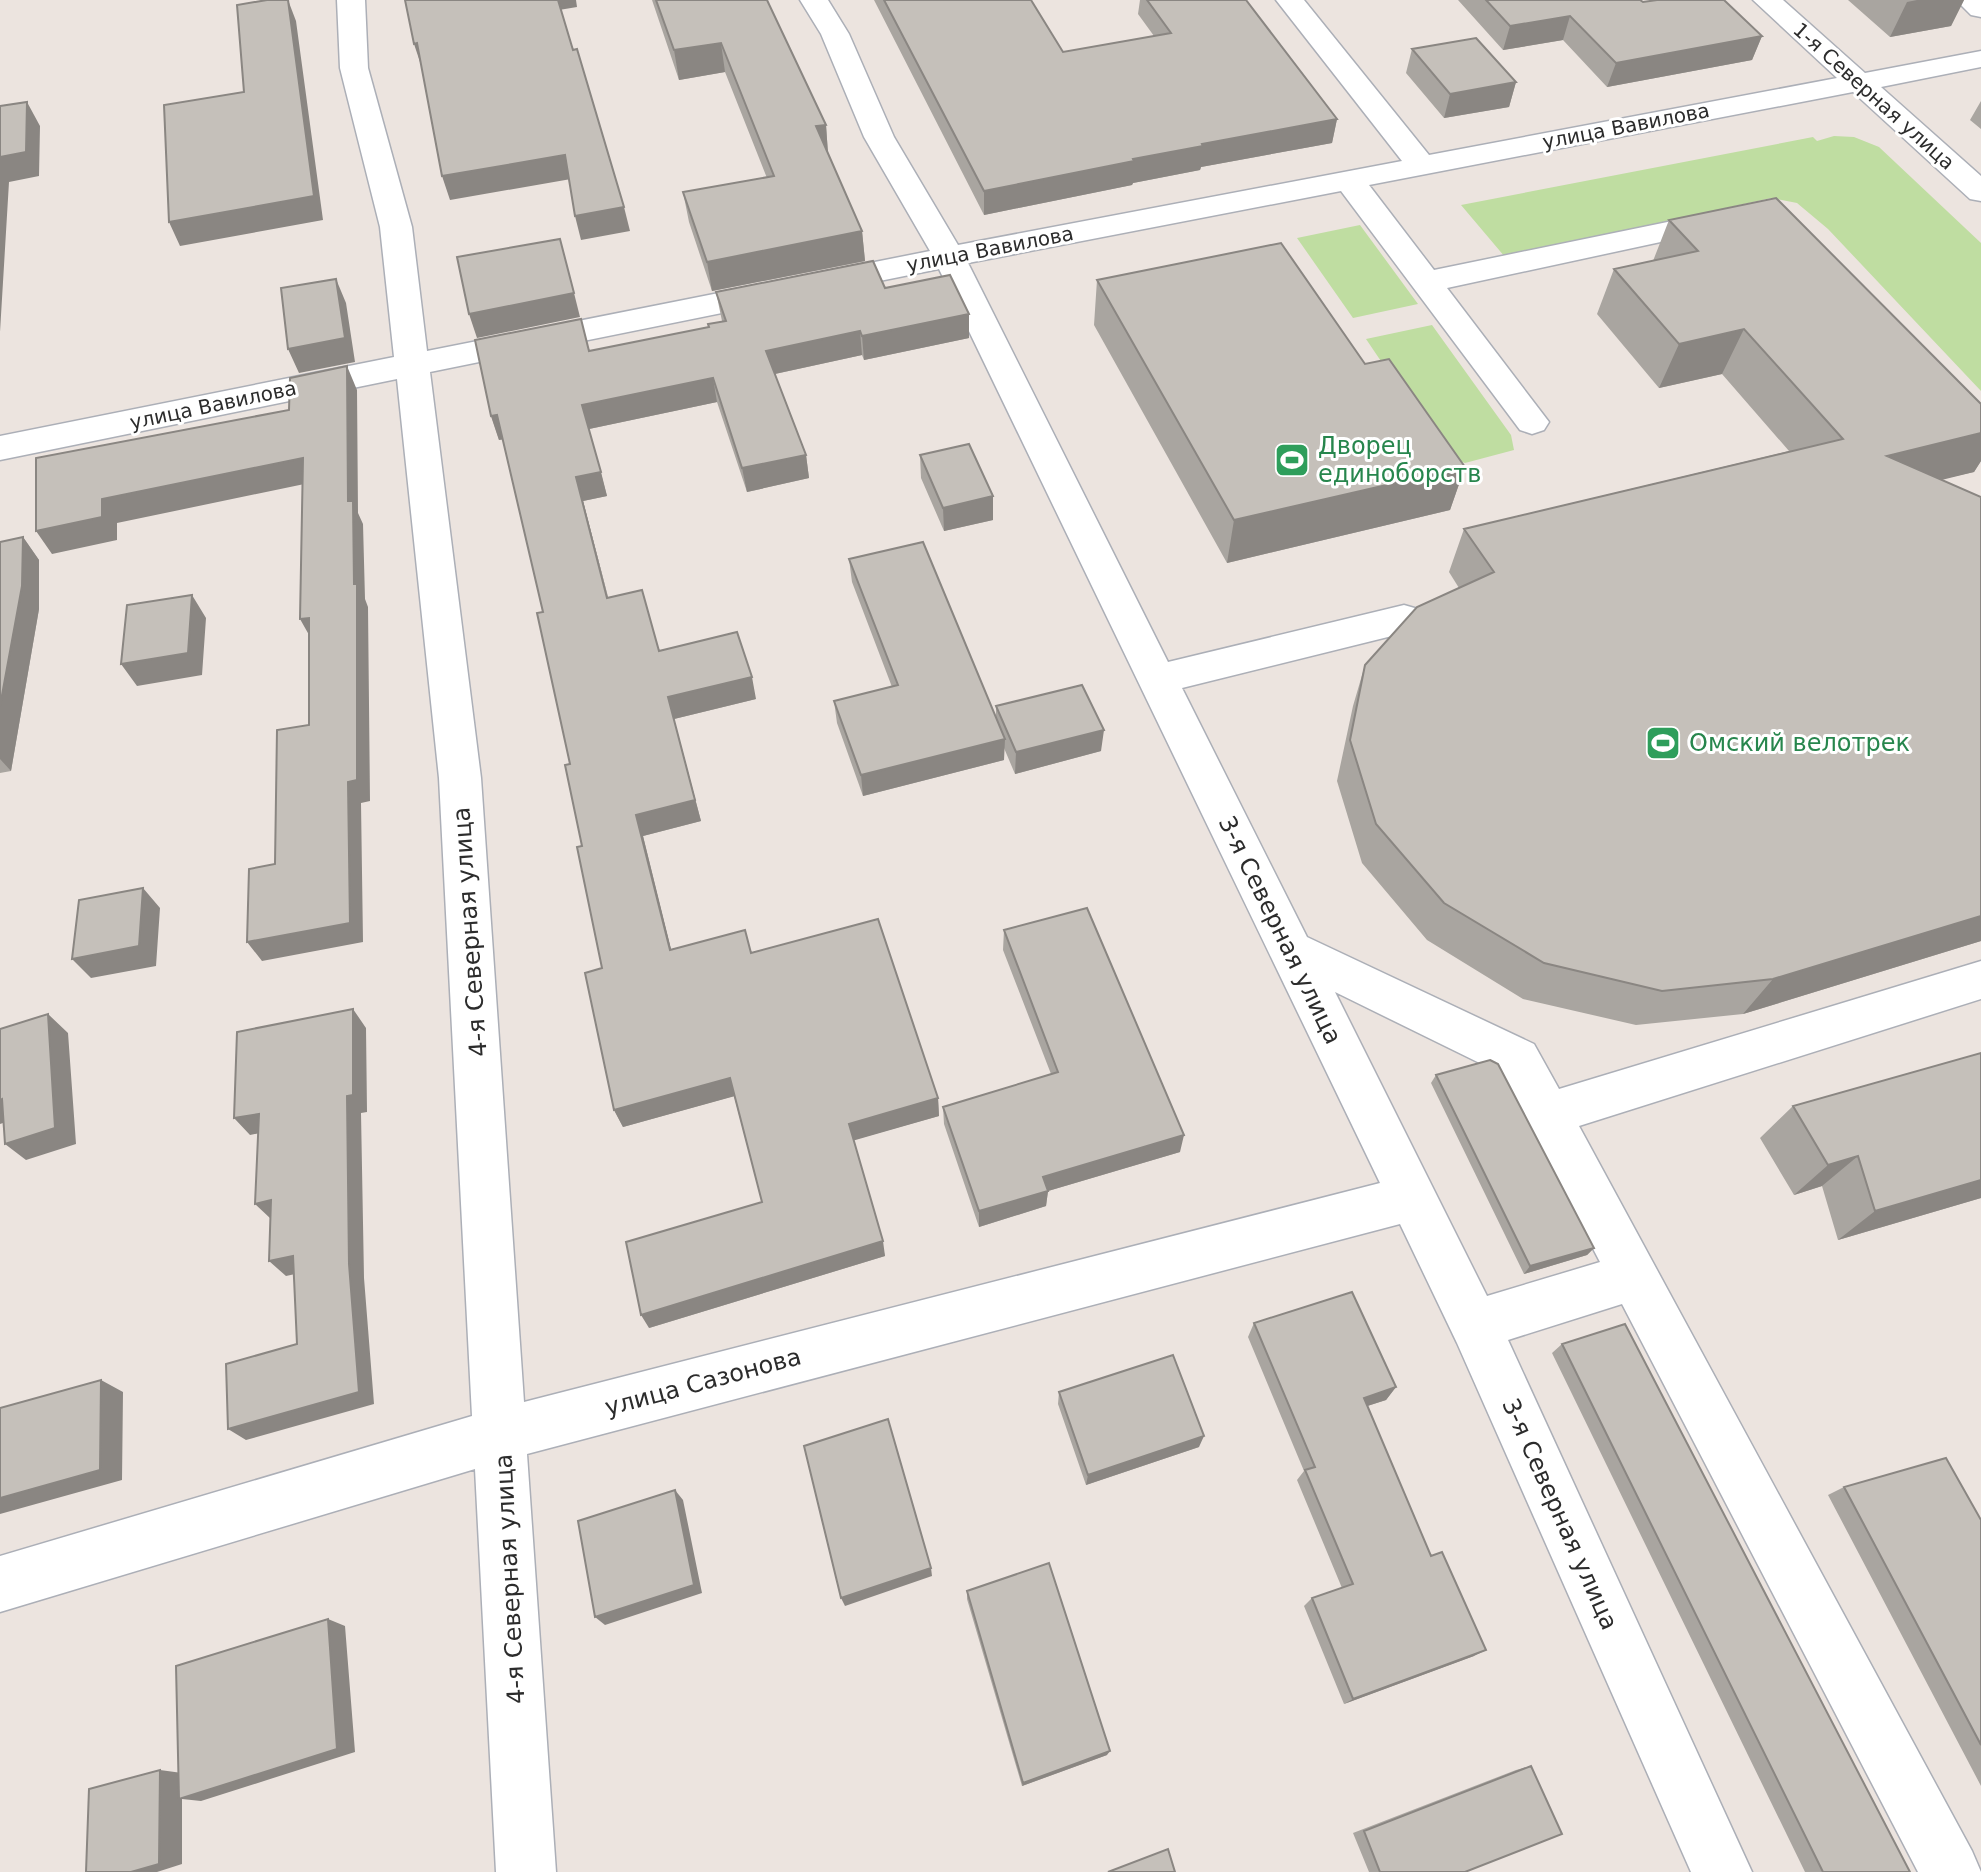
<svg xmlns="http://www.w3.org/2000/svg" width="1981" height="1872" font-family="'DejaVu Sans',sans-serif">
	<style>
		.green { fill: #bfdda1 }
		.lines { fill: none; stroke-linecap: round; stroke-linejoin: round }
		.minor-casing { stroke: #acafb7; stroke-width: 3 }
		.minor { fill: #fff; fill-rule: evenodd }
		.wall { fill: #a9a5a0 }
		.shaded-wall { fill: #8a8682 }
		.building { fill: #c5c0ba; stroke: #8a8682; stroke-width: 2 }
		.labels { text-anchor: middle; stroke-width: 6; stroke-linejoin: round; paint-order: stroke }
		.far-street-label { font-size: 20px; fill: #2c2c2c; stroke: #fff }
		.leisure-label { font-size: 24px; fill: #27864d; stroke: #fff; text-anchor: start }
		.street-label { font-size: 24px; fill: #2c2c2c; stroke: #fff }
	</style>
	<rect width="100%" height="100%" fill="#ece4df"/>
	<path class="green" d="M1834,136L1854,137L1879,147L1981,243V391L1828,229L1797,203L1771,198L1505,257L1461,205L1813,137L1817,141Z
		M1360,225L1418,304L1353,318L1297,238Z
		M1432,325L1511,435L1514,450L1465,463L1445,456L1366,339Z"/>
	<g class="lines">
		<g class="minor-casing">
			<path id="minor" d="M337,0H365L368,68L412,227L427,351L930,251L864,137L821,34L800,0H828L849,34L894,137L958,245L1402,161L1276,0H1304L1429,155L1837,78L1753,0H1783L1865,73L1981,51V67L1881,87L1981,176V201L1970,199L1853,92L1369,185L1434,270L1721,211L1732,213L1737,220L1732,227L1721,229L1447,288L1549,422L1544,430L1532,434L1520,430L1341,191L968,263L1168,662L1404,605L1418,609L1423,619L1418,629L1404,633L1182,688L1307,937L1534,1044L1559,1089L1981,961V999L1579,1126L1972,1851L1981,1872H1918L1622,1304L1508,1340L1752,1872H1691L1457,1343L1400,1224L527,1454L556,1872H496L475,1469L0,1612V1556L472,1416L439,778L397,379L0,460V436L394,357L380,227L340,68ZM939,269L1380,1183L524,1402L481,778L430,372ZM1335,992L1502,1074L1600,1262L1487,1296Z
				M1956,0H1981V17L1971,15Z"/>
		</g>
		<use href="#minor" class="minor"/>
	</g>
	<path class="wall" d="M652,0H767L826,125L828,153L862,231L865,261L712,291L689,222L683,192L767,178L725,72L679,80Z
		M874,0H1031L1063,52L1154,36L1138,14L1140,0H1246L1337,119L1332,143L1201,167L1200,170L1133,183L1132,185L984,215Z
		M1458,0H1640L1643,2L1762,36L1752,60L1607,87L1563,40L1503,50Z
		M1848,0H1964L1951,26L1890,37Z
		M1412,49L1516,82L1509,107L1444,118L1406,73Z
		M1981,101V129L1970,120Z
		M1669,220L1981,404V461L1974,472L1942,479L1981,941L1743,1014L1636,1025L1523,999L1427,940L1362,863L1337,781L1353,706L1365,665L1459,588L1449,572L1464,529L1789,451L1722,374L1659,388L1597,314L1614,269L1653,261Z
		M1097,280L1465,467L1450,510L1227,563L1094,325Z
		M885,288L969,338L864,360L862,355L775,374L806,455L809,478L747,492L717,402L589,429L607,496L583,501L608,597L659,651L756,699L674,719L701,821L643,836L671,950L751,953L938,1098L939,1116L853,1140L885,1256L649,1328L762,1202L734,1096L623,1127L614,1110L602,968L582,846L570,764L543,612L503,439L499,440L491,416L589,351L709,327L722,321L716,292Z
		M920,455L993,496V520L944,531L921,478Z
		M23,537L39,560V609L11,771L0,773V542Z
		M849,559L996,718V706L1101,751L1015,774L1004,748V760L863,796L837,723L834,701L892,687L852,582Z
		M1004,930L1180,1152L1048,1191L1046,1206L979,1227L944,1124L943,1107L1051,1074L1003,950Z
		M1981,1053V1198L1838,1240L1822,1186L1794,1195L1760,1138L1793,1106Z
		M1436,1075L1594,1248L1587,1255L1524,1274L1431,1083Z
		M1254,1323L1396,1387L1386,1400L1367,1406L1474,1656L1344,1704L1304,1606L1312,1598L1342,1588L1297,1480L1304,1471L1248,1337Z
		M1562,1344L1910,1872H1805L1552,1353Z
		M1059,1392L1199,1447L1086,1485L1058,1404Z
		M1844,1487L1981,1520V1786L1828,1495Z
		M967,1591L1107,1755L1022,1786L967,1599Z
		M1531,1766L1465,1872H1369L1353,1833L1516,1770Z"/>
	<path class="shaded-wall" d="M288,0L296,21L323,220L180,246L169,222L314,196Z
		M557,0H576L577,7L559,10Z
		M1917,0H1964L1951,26L1890,37L1907,2Z
		M1570,16L1563,40L1503,50L1510,26Z
		M1762,36L1752,60L1607,87L1616,63Z
		M417,43L422,68L414,44Z
		M721,43L725,72L679,80L674,50Z
		M1516,82L1509,107L1444,118L1450,94Z
		M27,102L40,126L39,176L9,182L0,332V157Z
		M1337,119L1332,143L1201,167L1200,170L1133,183L1132,185L984,215V191L1202,144Z
		M826,125L828,154L816,126Z
		M565,155L571,179L450,200L442,176Z
		M624,207L630,231L581,240L575,216Z
		M862,231L865,261L712,291L707,262Z
		M336,279L346,303L355,362L299,373L288,349Z
		M574,293L580,317L477,338L469,314Z
		M969,314V338L864,360L862,336Z
		M1744,329L1722,374L1659,388L1679,344Z
		M860,331L862,355L770,375L766,351Z
		M347,366L357,390L358,513L363,524L365,599L368,607L370,801L361,803L363,942L262,961L247,942L348,782Z
		M713,378L717,402L589,429L582,405Z
		M497,415L505,439L499,440L491,416Z
		M1981,433V461L1974,472L1860,500L1887,456Z
		M806,455L809,478L747,492L742,468Z
		M303,458L314,482L117,523V540L52,554L36,531L102,499Z
		M1465,467L1450,510L1227,563L1234,520Z
		M601,472L607,496L583,501L614,620L576,477Z
		M993,496V520L944,531L943,508Z
		M23,537L39,560V609L11,771L0,759V706Z
		M192,595L206,618L202,675L137,686L121,664Z
		M309,618L313,642L300,619Z
		M752,677L756,699L674,719L701,821L643,836L676,969L670,950L636,815L668,697Z
		M1104,730L1101,751L1015,774L1016,752Z
		M1005,739L1004,760L863,796L861,775Z
		M143,888L160,908L156,966L91,978L72,959Z
		M1981,916V941L1743,1014L1773,979Z
		M353,1009L366,1028L367,1112L361,1113L364,1278L374,1404L246,1440L228,1429L359,1392L349,1264L347,1096Z
		M48,1014L68,1033L76,1144L26,1160L5,1144Z
		M730,1078L735,1096L623,1127L614,1110Z
		M938,1098L939,1116L852,1141L849,1124Z
		M2,1099L24,1116L0,1124V1100Z
		M259,1114L275,1130L250,1135L234,1118Z
		M1184,1135L1180,1152L1048,1191L1046,1206L979,1227V1211L1043,1177Z
		M1858,1156L1822,1186L1794,1195L1828,1165Z
		M1981,1180V1198L1838,1240L1875,1211Z
		M271,1200V1219L255,1204Z
		M883,1241L885,1256L649,1328L641,1315Z
		M1594,1248L1587,1255L1524,1274L1530,1266Z
		M293,1256L309,1271L286,1276L269,1261Z
		M101,1380L123,1392L122,1480L0,1514V1498Z
		M1396,1387L1386,1400L1355,1410L1364,1398Z
		M1204,1436L1199,1447L1086,1485L1088,1475Z
		M675,1490L683,1500L702,1593L605,1625L595,1617Z
		M931,1568L932,1576L845,1606L841,1598Z
		M328,1619L345,1626L355,1752L201,1801L182,1799V1864L157,1872H131L160,1770L182,1773Z
		M1486,1650L1474,1656L1344,1704L1353,1699Z
		M1110,1751L1107,1755L1022,1786L1023,1783Z"/>
	<path class="building" d="M267,0H288L314,196L169,222L164,105L244,92L237,5Z
		M405,0H558L573,50L577,49L624,207L575,216L565,155L442,176L417,43L414,44Z
		M656,0H767L826,125L816,126L862,231L707,262L683,192L774,176L721,43L674,50Z
		M884,0H1031L1063,52L1171,33L1147,0H1246L1337,119L1202,144L1203,146L1133,159L1134,161L984,191Z
		M1486,0H1640L1643,2L1657,0H1724L1762,36L1616,63L1570,16L1510,26Z
		M1476,38L1516,82L1450,94L1412,49Z
		M27,102L26,152L0,157V106Z
		M1776,198L1981,404V433L1887,456L1981,497V916L1773,979L1662,991L1544,963L1444,903L1376,824L1350,740L1365,665L1417,607L1494,572L1464,529L1843,439L1744,329L1679,344L1614,269L1698,251L1669,220Z
		M560,239L574,293L469,314L457,257Z
		M1281,243L1365,364L1389,359L1465,467L1234,520L1097,280Z
		M873,261L885,288L950,275L969,314L862,336L860,331L766,351L806,455L742,468L713,378L582,405L601,472L576,477L607,598L642,590L659,651L737,632L752,677L668,697L695,800L636,815L670,950L745,930L751,953L878,919L938,1098L849,1124L883,1241L641,1315L626,1242L762,1202L730,1078L614,1110L585,973L602,968L577,847L582,846L565,765L570,764L537,613L543,612L497,415L491,416L475,340L581,319L589,351L709,327L708,324L726,321L716,292Z
		M336,279L345,338L288,349L281,288Z
		M347,366L348,501H353L354,584H357V780L348,782L350,923L247,942L249,869L275,864L277,730L309,725V618L300,619L303,458L102,499V517L36,531V458L289,410L290,378Z
		M969,444L993,496L943,508L920,455Z
		M23,537L22,586L0,706V542Z
		M923,542L1005,739L861,775L834,701L898,685L849,559Z
		M192,595L188,653L121,664L127,605Z
		M1082,685L1104,730L1016,752L996,706Z
		M143,888L139,946L72,959L79,900Z
		M1087,908L1184,1135L1043,1177L1048,1191L979,1211L943,1107L1058,1072L1004,930Z
		M353,1009V1095L347,1096L349,1264L359,1392L228,1429L226,1364L297,1344L293,1256L269,1261L271,1200L255,1204L259,1114L234,1118L237,1032Z
		M48,1014L55,1128L5,1144L2,1099L0,1100V1029Z
		M1981,1053V1180L1875,1211L1858,1156L1828,1165L1793,1106Z
		M1490,1060L1498,1064L1594,1248L1530,1266L1436,1075Z
		M1352,1292L1396,1387L1364,1398L1431,1556L1442,1552L1486,1650L1353,1699L1312,1598L1353,1584L1305,1470L1315,1467L1254,1323Z
		M1625,1324L1910,1872H1823L1562,1344Z
		M1173,1355L1204,1436L1088,1475L1059,1392Z
		M101,1380L100,1470L0,1498V1408Z
		M888,1419L931,1568L841,1598L804,1446Z
		M1946,1458L1981,1520V1745L1844,1487Z
		M675,1490L694,1585L595,1617L578,1521Z
		M1049,1563L1110,1751L1023,1783L967,1591Z
		M328,1619L337,1749L179,1799L176,1666Z
		M1531,1766L1562,1834L1465,1872H1380L1364,1831Z
		M160,1770L159,1864L131,1872H86L89,1789Z
		M1168,1849L1175,1872H1108Z"/>
	<defs>
		<g id="stadium-square" transform="scale(1.8)"><rect x="-9" y="-9" width="18" height="18" rx="4" fill="#2e9e5b" stroke="#fff"/><path d="M0-5a6.5 5 0 1 0 0 10a6.5 5 0 1 0 0-10ZM-3.5-1.8h7v3.6h-7Z" fill="#fff"/></g>
	</defs>
	<g fill-rule="evenodd">
		<use href="#stadium-square" x="1292" y="460"/>
		<use href="#stadium-square" x="1663" y="743"/>
	</g>
	<g class="labels">
		<g class="far-street-label">
			<text transform="translate(1874 96) rotate(42)" y="7">1-я Северная улица</text>
			<text transform="translate(1626 126) rotate(-11)" y="7">улица Вавилова</text>
			<text transform="translate(990 249) rotate(-11)" y="7">улица Вавилова</text>
			<text transform="translate(213 405) rotate(-12)" y="7">улица Вавилова</text>
		</g>
		<g class="leisure-label">
			<text x="1318" y="454">Дворец<tspan x="1318" dy="28">единоборств</tspan></text>
			<text x="1689" y="751">Омский велотрек</text>
		</g>
		<g class="street-label">
			<text transform="translate(1280 930) rotate(64)" y="8">3-я Северная улица</text>
			<text transform="translate(470 932) rotate(-94)" y="8">4-я Северная улица</text>
			<text transform="translate(703 1382) rotate(-15)" y="8">улица Сазонова</text>
			<text transform="translate(1560 1514) rotate(66)" y="8">3-я Северная улица</text>
			<text transform="translate(510 1579) rotate(-93)" y="8">4-я Северная улица</text>
		</g>
	</g>
</svg>
